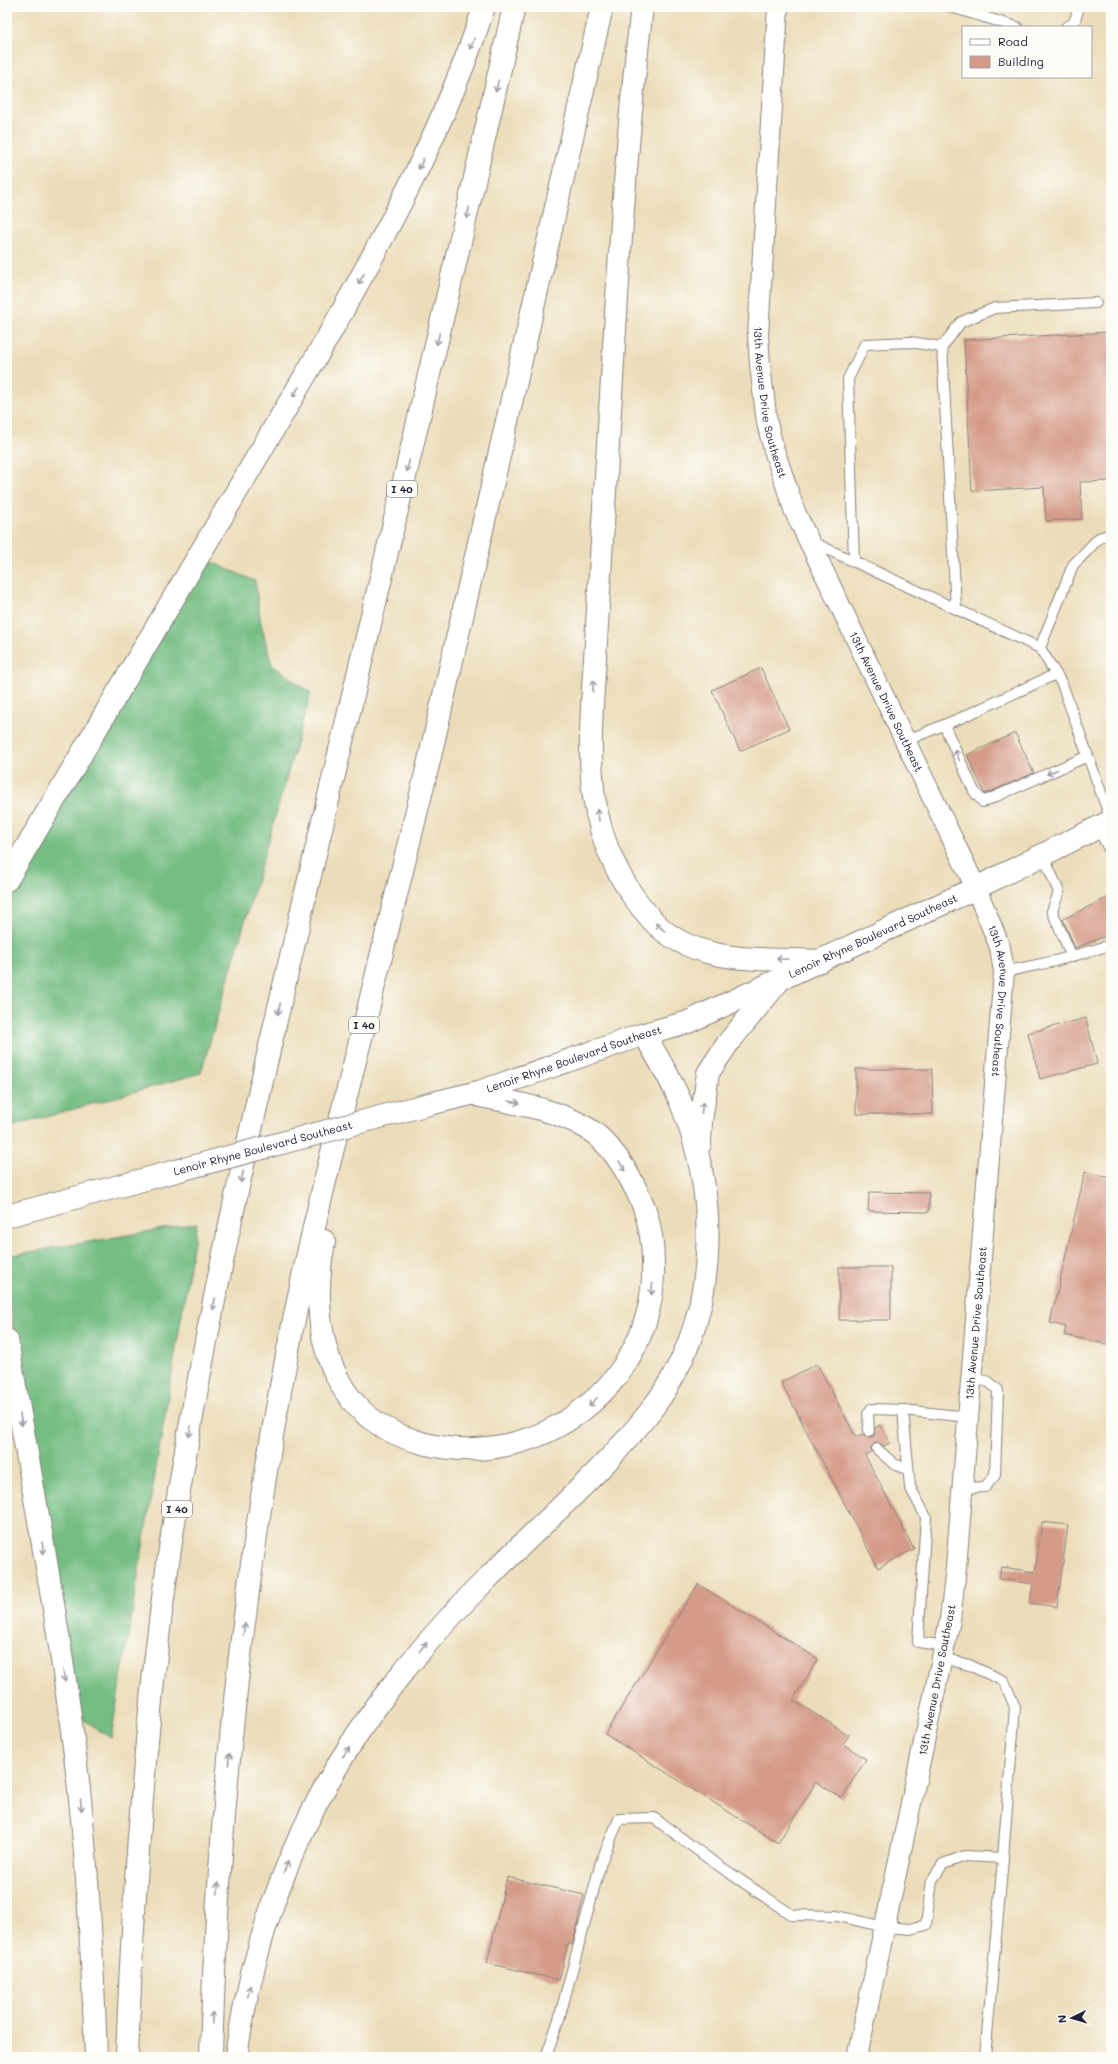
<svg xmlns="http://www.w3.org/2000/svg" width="1118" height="2064" font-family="Mali,sans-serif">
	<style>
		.forest { fill: #74bd83; stroke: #4b705f }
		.building { fill: #d59b89 }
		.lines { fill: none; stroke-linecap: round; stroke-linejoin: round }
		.service-casing { stroke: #87807a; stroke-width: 12 }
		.minor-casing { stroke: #87807a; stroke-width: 22 }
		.secondary-casing { stroke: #87807a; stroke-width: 24 }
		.motorway-casing { stroke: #87807a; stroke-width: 24 }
		.service { stroke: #fff; stroke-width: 10 }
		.minor { stroke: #fff; stroke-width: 20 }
		.secondary { stroke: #fff; stroke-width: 22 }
		.motorway { stroke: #fff; stroke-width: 22 }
		.secondary-bridge-casing { stroke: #87807a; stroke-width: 24; stroke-linecap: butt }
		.secondary-bridge { stroke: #fff; stroke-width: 22 }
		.oneway { stroke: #9c9ca7 }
		.labels { text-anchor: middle; stroke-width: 3; stroke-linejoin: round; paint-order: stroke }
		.shield { fill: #fdfcf7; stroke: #646373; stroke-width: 1 }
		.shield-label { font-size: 10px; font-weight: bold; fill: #22223b }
		.street-label { font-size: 11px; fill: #22223b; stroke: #fdfcf7 }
	</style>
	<rect width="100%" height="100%" fill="#fdfcf7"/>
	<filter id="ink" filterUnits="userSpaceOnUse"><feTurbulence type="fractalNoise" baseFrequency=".025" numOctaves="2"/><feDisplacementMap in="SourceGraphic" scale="8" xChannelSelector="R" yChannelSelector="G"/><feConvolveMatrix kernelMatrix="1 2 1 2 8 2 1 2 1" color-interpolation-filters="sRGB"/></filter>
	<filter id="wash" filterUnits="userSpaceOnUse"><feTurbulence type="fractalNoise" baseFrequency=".012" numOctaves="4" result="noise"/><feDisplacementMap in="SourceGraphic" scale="16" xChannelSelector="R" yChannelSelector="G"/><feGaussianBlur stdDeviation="0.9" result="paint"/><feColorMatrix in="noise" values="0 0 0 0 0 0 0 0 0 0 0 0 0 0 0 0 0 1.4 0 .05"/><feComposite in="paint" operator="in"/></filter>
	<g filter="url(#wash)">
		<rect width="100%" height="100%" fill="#ecddba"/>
		<path class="forest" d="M209,561L255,581L261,624L272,665L311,693L201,1073L7,1128V881Z
			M197,1223L111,1738L69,1710L31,1479L7,1276V1256Z"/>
		<g id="blocks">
			<path class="building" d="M1111,332V481L1080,482L1082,519L1046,521L1044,487L972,491L964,340Z
				M761,668L789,729L740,751L712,690Z
				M1015,733L1034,773L985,794L967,755Z
				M1111,896V934L1075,948L1063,919Z
				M1086,1018L1097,1064L1040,1079L1028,1033Z
				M856,1069H932L933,1114H856Z
				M1085,1172L1111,1178V1345L1064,1335L1066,1327L1050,1323Z
				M869,1192L929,1193V1212L868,1211Z
				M839,1267H891V1320H839Z
				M817,1364L856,1437L863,1434L866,1437H872L875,1434V1428L880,1425L890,1443L884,1446L879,1443H875L871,1447V1452L865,1455L914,1549L878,1568L781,1382Z
				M1042,1522L1068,1525L1057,1607L1030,1603L1033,1584L999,1579L1001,1567L1035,1572Z
				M698,1584L818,1659L793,1700L849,1735L843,1744L866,1759L842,1798L816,1782L778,1843L605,1734Z
				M507,1877L584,1895L572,1945L568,1943L559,1980L487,1963Z"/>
		</g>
	</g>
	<g filter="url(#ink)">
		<use href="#blocks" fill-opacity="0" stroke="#87807a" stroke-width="1"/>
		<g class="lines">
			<g class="service-casing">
				<path id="service" d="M951,7L1017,27
					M1066,27L1074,23L1079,7
					M812,542L1040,648L1062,684L1111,820
					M854,562L848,379L865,344L910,342L942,347
					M956,609L942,347L961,322L995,308L1096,303
					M1040,648L1073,565L1099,538L1111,534
					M944,725L974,791L983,802L1088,756
					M905,741L963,717L1056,674
					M1098,828L1111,853
					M1043,855L1059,892L1052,911L1072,957
					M1004,972L1055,961L1111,945
					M869,1431L868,1414L871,1409L903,1410
					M877,1449L894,1464L908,1469
					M963,1488L985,1487L995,1475L998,1390L989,1382L971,1378
					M945,1646L918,1642L926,1517L910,1487L903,1410L968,1417
					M943,1658L969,1665L1004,1681L1015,1707L1002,1870L985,2057
					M546,2057L559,2019L601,1862L619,1819L654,1818L712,1861L792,1915L837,1916L885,1927L910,1929L926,1925L932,1880L943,1864L965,1856L1003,1858"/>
			</g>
			<g class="minor-casing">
				<g id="minor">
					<path id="s1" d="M778,7L758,335L760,365L767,423L774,450L795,512L976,888L1000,947L1004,972L956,1568L950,1620L857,2057"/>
				</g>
			</g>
			<g class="secondary-casing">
				<g id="secondary">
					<path id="s2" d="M429,1104L479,1092L644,1034L688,1022L976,888L1111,821"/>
					<path d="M7,1216L142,1180"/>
				</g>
			</g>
			<g class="motorway-casing">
				<path id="motorway" d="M642,7C622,173 615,341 604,507C601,557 598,608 595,658C592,703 588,751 594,797C601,844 621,886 653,921C695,966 765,958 821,961
					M7,880L325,342C386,234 446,125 484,7
					M700,1144L701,1122L708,1073L728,1043L778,982
					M324,1241C323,1251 320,1261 320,1271C317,1306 321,1345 337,1377C354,1412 385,1433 422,1443C538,1474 658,1383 653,1262C653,1244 650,1225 644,1207C632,1179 613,1144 587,1128C555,1109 515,1103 480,1096L479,1092
					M7,1340C33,1492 64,1645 80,1799C89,1885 93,1971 96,2057
					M127,2057C133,1896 144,1735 166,1576C201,1330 260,1087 317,846C384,566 451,287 514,7
					M211,2057C218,1798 247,1539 301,1286C319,1200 341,1115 363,1030C385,942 406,853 428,765C488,513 542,259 602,7
					M236,2057C256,1915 309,1790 398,1678C427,1642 457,1608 490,1576C544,1521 605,1470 652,1409C718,1322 721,1207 683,1108C673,1082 658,1058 644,1034"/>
			</g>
			<use href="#service" class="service"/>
			<use href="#minor" class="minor"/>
			<use href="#secondary" class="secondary"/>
			<use href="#motorway" class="motorway"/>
			<g class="secondary-bridge-casing">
				<g id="secondary-bridge">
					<path id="s3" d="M142,1180L429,1104"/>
				</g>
			</g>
			<use href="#secondary-bridge" class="secondary-bridge"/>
		</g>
		<defs><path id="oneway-shaft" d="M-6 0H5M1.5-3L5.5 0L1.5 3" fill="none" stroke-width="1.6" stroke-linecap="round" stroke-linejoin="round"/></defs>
		<g class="oneway">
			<use href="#oneway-shaft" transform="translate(472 44) rotate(111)"/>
			<use href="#oneway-shaft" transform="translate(497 86) rotate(103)"/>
			<use href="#oneway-shaft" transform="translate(421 164) rotate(114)"/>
			<use href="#oneway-shaft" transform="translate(468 213) rotate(103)"/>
			<use href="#oneway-shaft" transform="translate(361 279) rotate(119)"/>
			<use href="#oneway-shaft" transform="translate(438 339) rotate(103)"/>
			<use href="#oneway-shaft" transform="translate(296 392) rotate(121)"/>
			<use href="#oneway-shaft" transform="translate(408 466) rotate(103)"/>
			<use href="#oneway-shaft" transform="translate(593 686) rotate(-88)"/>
			<use href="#oneway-shaft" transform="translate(957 755) rotate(-114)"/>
			<use href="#oneway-shaft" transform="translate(1052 772) rotate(156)"/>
			<use href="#oneway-shaft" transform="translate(598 815) rotate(-101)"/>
			<use href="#oneway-shaft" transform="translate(660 927) rotate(-139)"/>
			<use href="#oneway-shaft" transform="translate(782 959) rotate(-177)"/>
			<use href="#oneway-shaft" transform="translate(279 1009) rotate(103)"/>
			<use href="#oneway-shaft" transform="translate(514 1102) rotate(10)"/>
			<use href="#oneway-shaft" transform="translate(702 1108) rotate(-84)"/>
			<use href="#oneway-shaft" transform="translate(622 1166) rotate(58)"/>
			<use href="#oneway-shaft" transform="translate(242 1177) rotate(103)"/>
			<use href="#oneway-shaft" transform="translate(652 1289) rotate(95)"/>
			<use href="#oneway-shaft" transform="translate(214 1304) rotate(102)"/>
			<use href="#oneway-shaft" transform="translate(593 1402) rotate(135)"/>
			<use href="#oneway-shaft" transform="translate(21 1420) rotate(80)"/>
			<use href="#oneway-shaft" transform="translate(190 1431) rotate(100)"/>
			<use href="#oneway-shaft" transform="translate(43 1548) rotate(80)"/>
			<use href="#oneway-shaft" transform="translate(244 1629) rotate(-82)"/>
			<use href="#oneway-shaft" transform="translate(423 1647) rotate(-50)"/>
			<use href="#oneway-shaft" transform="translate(64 1676) rotate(81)"/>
			<use href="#oneway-shaft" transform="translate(346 1752) rotate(-56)"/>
			<use href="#oneway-shaft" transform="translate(229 1759) rotate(-84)"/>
			<use href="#oneway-shaft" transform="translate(81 1805) rotate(85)"/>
			<use href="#oneway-shaft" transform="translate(286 1867) rotate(-70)"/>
			<use href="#oneway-shaft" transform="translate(218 1888) rotate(-86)"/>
			<use href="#oneway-shaft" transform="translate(249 1991) rotate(-78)"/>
			<use href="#oneway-shaft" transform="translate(212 2018) rotate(-89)"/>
		</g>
	</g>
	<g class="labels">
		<g class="shield">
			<rect x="387" y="481" width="30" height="16" rx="3"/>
			<rect x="349" y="1017" width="30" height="16" rx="3"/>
			<rect x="162" y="1501" width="30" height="16" rx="3"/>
		</g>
		<g class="shield-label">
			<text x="402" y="493">I 40</text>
			<text x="364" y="1029">I 40</text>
			<text x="177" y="1513">I 40</text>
		</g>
		<g class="street-label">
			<text dy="4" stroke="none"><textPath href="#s1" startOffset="397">13th Avenue Drive Southeast</textPath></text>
			<text dy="4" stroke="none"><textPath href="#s1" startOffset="721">13th Avenue Drive Southeast</textPath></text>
			<text dy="4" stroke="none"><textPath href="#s2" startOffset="476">Lenoir Rhyne Boulevard Southeast</textPath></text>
			<text dy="4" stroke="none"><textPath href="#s1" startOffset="1045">13th Avenue Drive Southeast</textPath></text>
			<text dy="4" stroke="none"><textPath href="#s2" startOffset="152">Lenoir Rhyne Boulevard Southeast</textPath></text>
			<text dy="4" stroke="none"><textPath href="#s3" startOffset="125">Lenoir Rhyne Boulevard Southeast</textPath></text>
			<text transform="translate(976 1323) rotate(-85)" y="4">13th Avenue Drive Southeast</text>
			<text transform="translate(937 1680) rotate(-79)" y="4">13th Avenue Drive Southeast</text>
		</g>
	</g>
	<rect width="1118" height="2064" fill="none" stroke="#fdfcf7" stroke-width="24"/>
	<rect x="962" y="26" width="130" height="52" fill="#fdfcf7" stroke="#a5a5ac"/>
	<rect x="970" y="39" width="20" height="6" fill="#ffffff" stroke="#a5a5ac"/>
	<text x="998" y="46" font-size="12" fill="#22223b">Road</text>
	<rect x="970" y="56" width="20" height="12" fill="#d59b89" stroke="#a5a5ac"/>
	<text x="998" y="66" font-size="12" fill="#22223b">Building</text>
	<g transform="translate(1072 2018) rotate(265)" stroke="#fdfcf7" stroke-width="3" paint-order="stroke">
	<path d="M0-3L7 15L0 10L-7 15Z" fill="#22223b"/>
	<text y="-6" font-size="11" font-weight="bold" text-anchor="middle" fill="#22223b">N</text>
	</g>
</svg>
